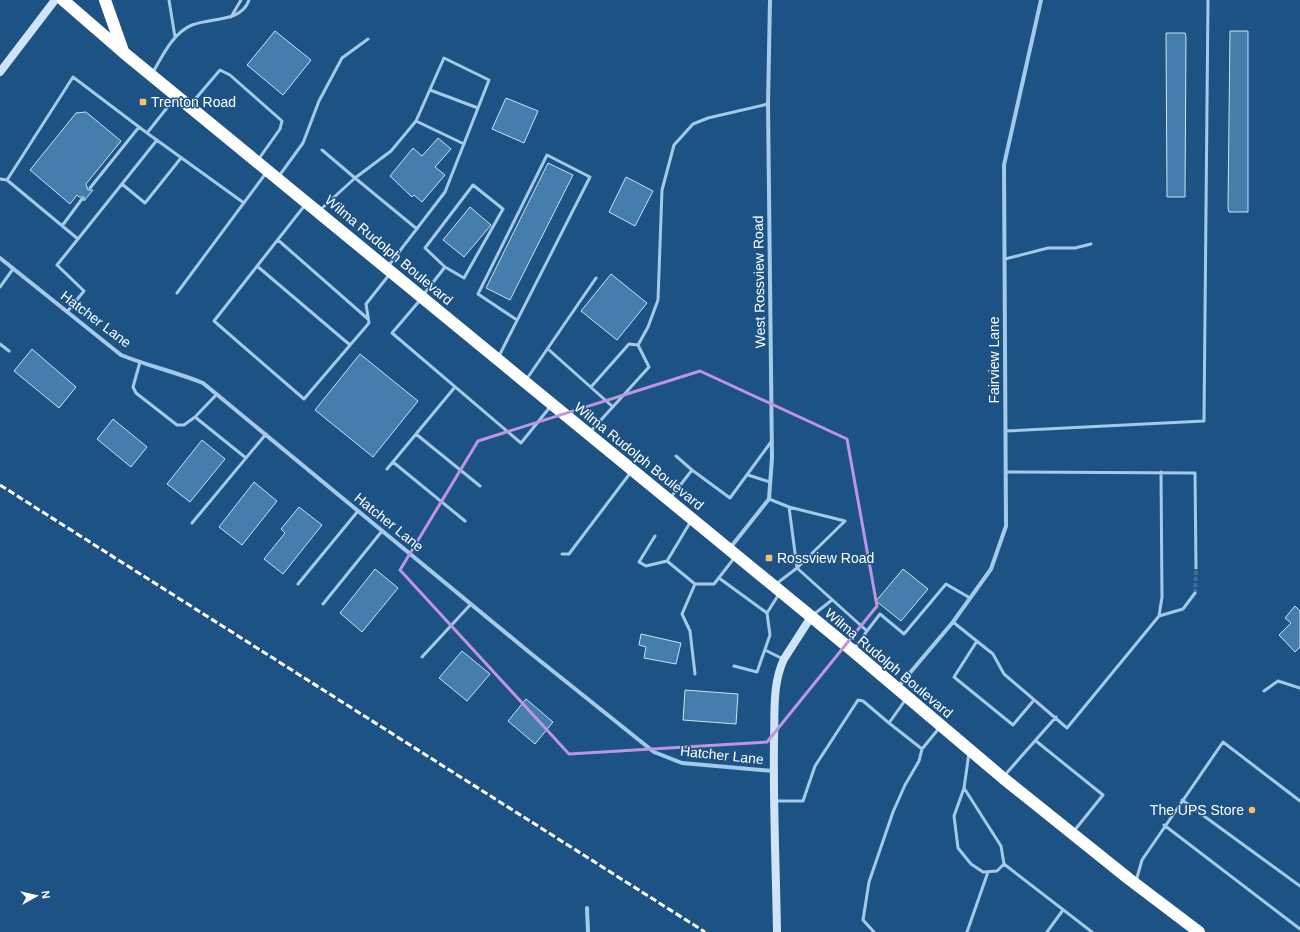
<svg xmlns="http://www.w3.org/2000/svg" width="1300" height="932" font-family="Arial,sans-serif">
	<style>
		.building { fill: #457dad; stroke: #c8e2f8 }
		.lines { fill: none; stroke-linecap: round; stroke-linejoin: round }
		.street-tunnel { stroke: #3f6d96; stroke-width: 4; stroke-dasharray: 4 2; stroke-linecap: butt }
		.lane { stroke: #a4caea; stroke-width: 3 }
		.street { stroke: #a4caea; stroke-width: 4 }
		.secondary { stroke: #cfe4f8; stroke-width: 8 }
		.highway { stroke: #fff; stroke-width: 12 }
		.rail { stroke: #fff; stroke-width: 3; stroke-dasharray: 7 3; stroke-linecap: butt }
		.marked { fill: none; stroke: #bd96df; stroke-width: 3; stroke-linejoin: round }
		.poi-dot { fill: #fac162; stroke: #1d5384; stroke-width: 1.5 }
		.labels { text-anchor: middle; stroke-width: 3; stroke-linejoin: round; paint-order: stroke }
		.poi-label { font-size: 14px; fill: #fff; stroke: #1d5384; text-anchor: start }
		.street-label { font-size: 14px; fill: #fff; stroke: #1d5384 }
	</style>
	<rect width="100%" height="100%" fill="#1d5384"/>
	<path class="building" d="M275,31L311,60L283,95L247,65Z
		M1230,31H1248V212H1229L1228,208Z
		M1166,33H1185L1186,36L1185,197H1167Z
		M506,98L538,111L524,143L492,129Z
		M86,112L121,141L86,184L88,190H93L84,201V197H79L77,195L70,204L30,170L76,113Z
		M438,138L451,149L435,167L445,175L422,202L414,195L412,197L390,176L413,148L422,156Z
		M548,163L573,175L510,300L486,288Z
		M626,177L653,191L635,226L609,212Z
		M470,207L491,225L464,257L443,240Z
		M611,274L647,303L617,340L581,311Z
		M32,349L76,387L59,408L14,371Z
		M360,354L418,401L373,457L315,410Z
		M113,419L147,447L131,467L97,439Z
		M202,440L225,459L190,502L167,484Z
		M254,482L277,501L242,545L219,527Z
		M299,507L322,525L283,574L264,559L285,533L281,529Z
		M375,569L398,588L362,632L340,613Z
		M903,569L928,589L901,621L876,601Z
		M1295,606L1300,611V647L1295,652L1279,635L1291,623L1285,618Z
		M641,634L681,643L676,664L644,658L646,647L639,645Z
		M462,651L490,674L467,701L439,678Z
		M685,690L738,694L736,724L683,720Z
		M526,699L553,722L535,744L508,721Z"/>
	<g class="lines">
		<path class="street-tunnel" d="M1195,593L1196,568"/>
		<path class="lane" d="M169,0L175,37
			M231,17L241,0
			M153,72C163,55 173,33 192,25C211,17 241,23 249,0
			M430,90L478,108
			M191,104L220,70L230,75L282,121L280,129L258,160
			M416,121L464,144
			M147,133L244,203
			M279,176L303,143L319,101L342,58L368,39
			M0,179L7,180L73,77L147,133L174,99
			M7,180L78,239L157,140
			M122,184L145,203L181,158
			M90,188L139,127
			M305,205L214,321L304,399L369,323L366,304L389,275
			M320,210L355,178L322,150
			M62,226L82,199
			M278,240L368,319
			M1005,259L1048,248H1075L1091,244
			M389,265L445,192L489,80L444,58L416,121L391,151L355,178L417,229
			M257,266L350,345
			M0,287L13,269
			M177,293L266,173
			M424,294L445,267L425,248L473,185L503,209L464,278L445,267
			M421,299L392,333L521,443L550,407
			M67,312L84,291L57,265L78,239
			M0,344L9,351
			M638,345L648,327L658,300L662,190L674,145L693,124L708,118L768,104
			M548,349L613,407
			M499,356L590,177L547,155L478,294L517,320
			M140,362L133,387L136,393L177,425H184L195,417
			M526,380L596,278
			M591,387L629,344L638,345
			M217,394L195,417L246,458
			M1006,431L1204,421L1208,0
			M590,432L649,367L638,345
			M416,434L480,486
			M676,456L692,470
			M393,462L465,521
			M387,469L455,387
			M1006,472L1195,473L1196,568
			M748,475L770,482
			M671,497L692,470L730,498L771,442
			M769,499L789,507L845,521L797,568L867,631L880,614L904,634L946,584L970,598
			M691,521L667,561L695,584H714L735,557
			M192,523L266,434
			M655,536L639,562L646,566L667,561
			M562,554H569L572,550L631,472
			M719,578L767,613L779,594
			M298,584L358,511
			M695,584L682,614L690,631L695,674
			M776,584L797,568L789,507
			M323,604L382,531
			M813,615L832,600
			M1159,616L1183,609L1195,593
			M953,622L993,654L1004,674L1067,728L1159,616L1162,597L1161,472
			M977,641L954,677L1013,725L1034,700
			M854,649L867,631
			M765,650L783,659
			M422,657L471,604
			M734,666L757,672L770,635L767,613
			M1264,691L1278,681L1300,688
			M906,699L889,723L922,749
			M1036,741L1103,795L1074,831
			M1004,776L1056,717
			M964,788L954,816L958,848L971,864L983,872L997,871L1004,864L1001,846L964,788L969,753
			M1182,800L1300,886
			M776,801H803L815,766L858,700L863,701L889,723
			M1164,825L1300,929
			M1004,864L1092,932
			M1136,881L1142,860L1223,742L1300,801
			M874,932L863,920L869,882L893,812L905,785L919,761L922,749L940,727
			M967,932L988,872
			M1047,932L1063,910"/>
		<path class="street" d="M0,258L121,355C148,366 176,372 203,383L529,652L654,752L682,763L773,771
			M730,548L769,499L772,458L768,104L770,0
			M898,687L953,622L991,569L1006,526L1004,165L1041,0
			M587,908L588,932"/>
		<path class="secondary" d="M0,72L55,0
			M777,932C776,868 773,804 774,740C775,714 772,684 784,659L811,617"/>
		<path class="highway" d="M63,0L123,52L853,651L1003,778L1129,879L1199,932
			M105,0L123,51"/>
		<path class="rail" d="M0,485L705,932"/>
	</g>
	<path class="marked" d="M700,371L847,439L877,606L767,742L569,754L400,570L478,441Z"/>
	<g class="poi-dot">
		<rect x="139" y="98" width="8" height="8" rx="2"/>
		<rect x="765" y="554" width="8" height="8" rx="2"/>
		<circle cx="1252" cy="810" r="4"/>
	</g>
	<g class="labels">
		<g class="poi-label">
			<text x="151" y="107">Trenton Road</text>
			<text x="777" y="563">Rossview Road</text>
			<text x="1244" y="815" text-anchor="end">The UPS Store</text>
		</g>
		<g class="street-label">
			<text transform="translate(389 250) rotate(40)" y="5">Wilma Rudolph Boulevard</text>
			<text transform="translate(759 282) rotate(-91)" y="5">West Rossview Road</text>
			<text transform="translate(96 319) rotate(37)" y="5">Hatcher Lane</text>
			<text transform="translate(994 360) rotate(-90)" y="5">Fairview Lane</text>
			<text transform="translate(639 456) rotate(39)" y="5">Wilma Rudolph Boulevard</text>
			<text transform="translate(389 522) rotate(39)" y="5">Hatcher Lane</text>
			<text transform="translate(889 663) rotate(40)" y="5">Wilma Rudolph Boulevard</text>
			<text transform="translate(722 755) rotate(6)" y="5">Hatcher Lane</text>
		</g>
	</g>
	<g transform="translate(36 896) rotate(82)" stroke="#1d5384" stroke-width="3" paint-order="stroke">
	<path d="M0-3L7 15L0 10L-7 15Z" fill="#ffffff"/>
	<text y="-6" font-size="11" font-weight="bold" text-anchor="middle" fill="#ffffff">N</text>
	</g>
</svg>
